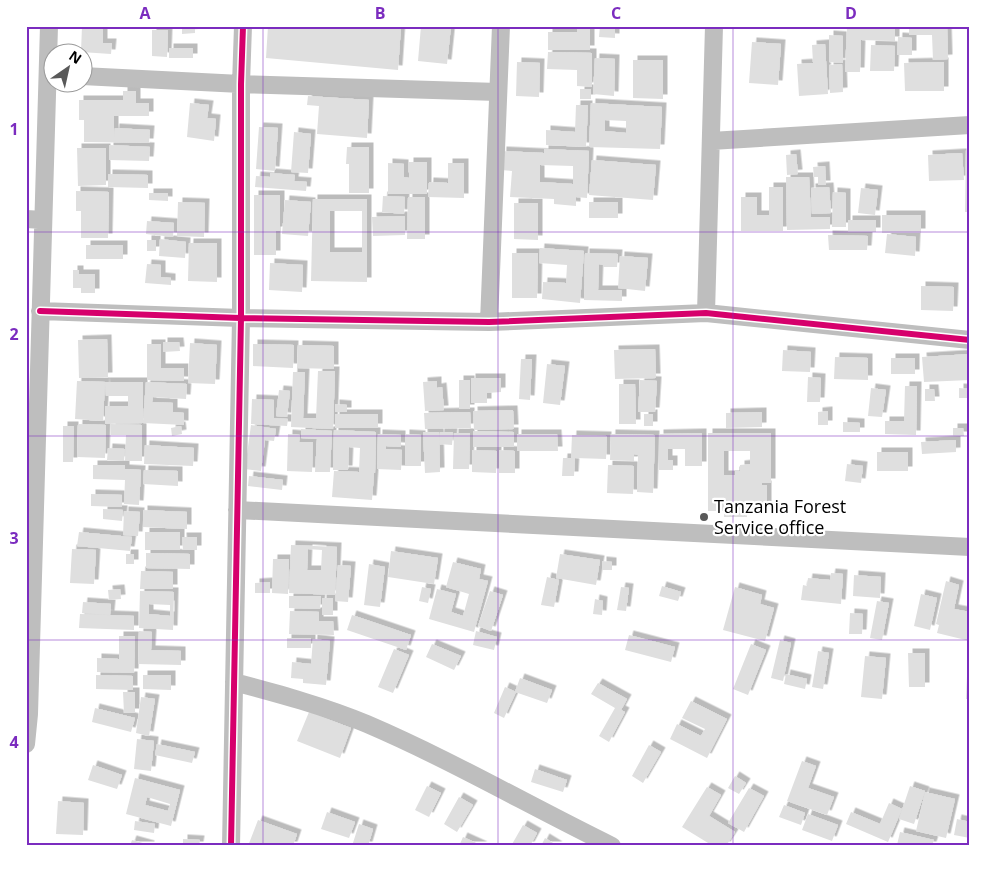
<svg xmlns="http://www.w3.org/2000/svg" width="996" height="872" font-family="'Open Sans',sans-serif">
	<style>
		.building { fill: #dfdfdf; fill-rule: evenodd; filter: url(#shadow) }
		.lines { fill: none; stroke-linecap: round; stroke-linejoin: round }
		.street { stroke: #bebebe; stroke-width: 18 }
		.cycleway-casing { stroke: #fff; stroke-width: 9 }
		.cycleway { stroke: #d6006c; stroke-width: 6 }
		.grid { fill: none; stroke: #7b2cbf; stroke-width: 1; stroke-opacity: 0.55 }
		.poi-dot { fill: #595959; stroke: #fff; stroke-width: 2 }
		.labels { text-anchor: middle; stroke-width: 4.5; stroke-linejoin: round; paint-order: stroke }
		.poi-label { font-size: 18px; fill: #000; stroke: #fff; text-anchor: start }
		.neatline { fill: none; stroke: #7b2cbf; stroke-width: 2 }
		.grid-label { font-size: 16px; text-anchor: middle; font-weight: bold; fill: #7b2cbf }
	</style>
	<defs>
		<filter id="shadow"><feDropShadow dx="4.5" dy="-4.5" stdDeviation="0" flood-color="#0004"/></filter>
	</defs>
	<rect width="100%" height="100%" fill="#fff"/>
	<path class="building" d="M82,26H103V43H112L111,54L81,52Z
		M163,26H195V33L182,34V29H164Z
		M268,26H401L398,70L266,58Z
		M421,26H451L447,64L418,61Z
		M577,26H590V50H548V32H577Z
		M600,26H615V38L599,37Z
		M847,26H895V41L861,40L860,72H845Z
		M909,26H947L948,59L933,60L932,35H909Z
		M152,30H168L167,57L152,56Z
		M829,35L843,36V63L829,62Z
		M898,37L912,38V55H897Z
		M752,42L781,44L778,85L749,83Z
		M825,44L828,94L799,96L797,64L813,63L812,45Z
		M871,45L895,46L894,71H870Z
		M169,48H193V58H169Z
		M548,52L592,53V87L577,86V70L547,69Z
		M595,58L615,59L614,96L593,94Z
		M633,60H663V99L633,98Z
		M517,62L540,63L539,97L516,96Z
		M944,62V91H905L904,63Z
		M842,64L843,92L830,93L829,65Z
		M580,89H591V99H580Z
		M123,91H136V103H149V116H114V137L115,128L150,130L149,143L84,142V120H79V100H123Z
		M308,96L369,100L367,138L317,134L319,106L307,105Z
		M190,103L209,105L207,118L216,119L214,141L187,137Z
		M591,103L662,107L660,149L589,147ZM605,120L626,121V133L605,131Z
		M576,105H588L586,147L546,145V130L575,132Z
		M259,127L278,128L275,171L256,169Z
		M294,132L311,134L308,173L291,172Z
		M109,145L150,147L149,161L109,160Z
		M347,147H369V193H349V164H346Z
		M77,148H106V185L78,186Z
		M544,149L589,151L587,198L576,197V206L554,204V199L510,197L512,171L501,170L502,151L544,153ZM540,165L573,166V184L540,182Z
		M966,150H970V212H965Z
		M962,153L964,180L929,181L928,155Z
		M796,154L798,174L787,175L786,155Z
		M592,160L656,165L653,200L589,195Z
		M409,162H427V194H388V163L404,164V177L409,178Z
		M448,163H464V198L428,197L429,182L448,183Z
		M825,166L826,185H818V177H814L813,167Z
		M270,173L295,175L294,181L307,182L306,191L255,187L256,176L270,177Z
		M108,174L148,175V188L108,187Z
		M786,177H809L811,217H830V229L787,230Z
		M769,187H783V231H741V197H757V215H769Z
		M829,187L831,213L812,214L811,188Z
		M861,188L878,190L875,215L858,213Z
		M76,191L109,192L108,238H81V211H76Z
		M833,192L846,193V227H832Z
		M149,193H168V201L149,200Z
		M254,195H280V231H276V255H254Z
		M383,196L405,197L404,214L382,212Z
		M408,197H425V239H407Z
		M313,199H367V282L311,281ZM330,211H362V252H330Z
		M285,200L311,202L308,236L282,234Z
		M178,202L205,203L204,237L177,236Z
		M589,202H618V218H589Z
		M514,203H538V240L514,239Z
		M882,215H921V233H882Z
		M405,216V235L373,236L372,217Z
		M848,220H876V232H848Z
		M147,221L174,223L173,237L146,234Z
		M887,234L916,237L915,256L885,253Z
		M828,235L868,236L867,250H829Z
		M160,239L186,242L185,258L159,256Z
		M147,240H156V251H147Z
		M189,243H217V282L188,281Z
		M86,245H123V259H86Z
		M540,248L584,251L580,303L542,299L543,282L566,283L567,265L539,263Z
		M512,253H538L537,298H512Z
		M585,253L618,254L617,267H603V265L599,264L598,290H622V301L584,300Z
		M620,256L648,258L645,291L618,288Z
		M270,263L303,265L302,292L269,290Z
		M147,264L161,265V277L171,278V285L145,283Z
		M73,270H79V274H95V293H81V288H73Z
		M921,286L954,287L953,311L921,310Z
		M107,339L108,377L79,378L78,340Z
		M163,342H179L180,351L163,352Z
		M190,343L217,345L215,384L188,383Z
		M147,344H161V368H184V381L147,380Z
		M253,344L294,345L293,368L253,366Z
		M298,345L334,346V369L297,368Z
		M655,349L656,378L615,379L614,350Z
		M783,350L811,352L810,372L782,371Z
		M970,354V380L924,382L922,357Z
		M835,357L868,358V380L834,379Z
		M891,358H915V374H891Z
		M521,359H532L530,400L519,399Z
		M547,364L565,366L560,405L543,403Z
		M318,371H335L333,429L291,427L293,372H305L303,418H316Z
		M808,377L821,378L820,402H807Z
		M471,378H501V392L487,393V403H471Z
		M459,380H470V409H459Z
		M640,380L657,381L655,412H638Z
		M77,381L105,382L103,421L75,419Z
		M437,381V388L442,387L444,410L425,411L423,382Z
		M105,382H143V421L146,382L187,384L186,399L153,397L152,402L173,403V412L184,413V425L143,423L105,424V406H128V396H106Z
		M619,384H635L636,424H619Z
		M905,386H917L916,435L885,434V421H904Z
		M871,388L886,390L882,417L868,416Z
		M959,388L970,389V398H959Z
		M925,389H934L935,401H925Z
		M279,390L290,391L287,417L276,416Z
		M252,399L274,400V418L288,419L287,426L251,424Z
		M335,404L347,405V412H335Z
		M513,410L514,429L474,430L473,411Z
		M828,411V425H818V412Z
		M470,412L471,428L425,429L424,413Z
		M762,412V427L726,428V413Z
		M335,414H378V428H335Z
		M644,414H653V426H644Z
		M843,422L860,423V432H843Z
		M78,424L106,425L105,458L77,457Z
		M111,424L142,425V461H125L126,435H111Z
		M251,425L276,429L274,441L265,440L261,471L245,469Z
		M63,426H74L73,462H63Z
		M181,426L182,434L172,436L171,428Z
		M953,428H963L964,436H953Z
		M301,429L332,431L330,470H328H330V472H315L317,439L301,438Z
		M334,430L376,432L375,473H362H374L372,500L332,497L334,471L359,472L360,448L349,447L348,470H333Z
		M473,431L514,432V447H473Z
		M423,432H439L440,472L425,473Z
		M440,432H453L452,445L439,444Z
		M454,433H470L469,469H453Z
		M702,433V466H685V449H668V460H673V470H659V434Z
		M708,433H771V483H762V485H767V506H762V512H747V517H724V511H708ZM724,451H750V464L740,465V471H735V475H724Z
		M288,434L300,435L299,442H313L312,472L287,471Z
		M378,434L401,435V447L386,446V449L402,450L401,470L377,469Z
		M405,434L421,435V466H405Z
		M517,434H557L558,451H517Z
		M611,434L655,435L653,493L637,492L638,455L634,454V461L610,460Z
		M572,435L607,436L606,459L575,458L574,476H562L563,458H571Z
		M956,440V452L922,454L921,442Z
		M145,445L194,448L193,466L144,464Z
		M108,448L125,449L124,461L107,460Z
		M472,450L497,451L496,473L472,472Z
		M499,450L515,451V473H499Z
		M877,452H908V471H877Z
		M847,464L863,466L861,483L845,481Z
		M93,465H125V469L141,470L139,505L124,504L125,480L93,479Z
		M608,465L634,466L633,494L607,493Z
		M144,470L178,471V486L143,484Z
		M249,476L283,480L282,490L248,486Z
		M91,494L122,495V507L91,506Z
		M103,509L123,510L122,521L103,519Z
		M143,510L187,512V529L143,527Z
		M124,511L140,512L138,536L123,535Z
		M79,532L132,537L130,551L77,546Z
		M145,532H180V550H145Z
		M182,537H197V550H183Z
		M291,545L337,547L335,595L289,593ZM308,549L322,550L321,570H307Z
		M72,549L96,550L94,584L70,583Z
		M391,551L438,558L434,584L388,577Z
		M146,553L190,554V569L146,568Z
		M126,554H134V564H126Z
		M560,554L600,560L596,585L556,578Z
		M273,559H289L288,594L272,593Z
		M602,561L612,562V570H602Z
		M453,562L481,569L479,579L488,581L474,632L429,619L437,589L456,594L451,612L463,616L469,594L446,587Z
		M369,564L385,567L380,607L364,605Z
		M338,565L351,566L348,602L335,601Z
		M141,571L173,572V589H140Z
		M831,573L843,574L841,604L801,600L803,585L807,586L808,578L830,580Z
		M854,575L881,577L880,598L853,596Z
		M547,577L559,580L554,607L541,605Z
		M946,581L959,585L954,609L970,612V641L937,633L939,625L936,624Z
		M270,582V593H255V583Z
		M662,586L681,592L678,601L659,596Z
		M422,587L431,589L428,603L419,601Z
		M621,587L629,588L626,611L617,610Z
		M735,587L762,595L760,604L774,608L765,641L723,630Z
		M120,589L121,599L109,600L108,590Z
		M140,591L174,592L173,630L139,628ZM149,604L170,605V616L149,614Z
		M490,591L503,595L491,631L478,626Z
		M921,594L937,598L930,630L914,626Z
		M289,596H321L320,609L289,608Z
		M322,598H333V615H322Z
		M595,599L603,601L602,615L593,614Z
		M877,601L889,603L882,640L870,638Z
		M83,602L111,604L110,615L82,613Z
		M290,611L319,612V621H333L334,635L289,634Z
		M850,613L863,614L862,634H849Z
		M80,614L134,616V630L79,628Z
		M352,615L411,635L406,650L347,630Z
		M139,631L152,632L151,650L181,651V665L138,664Z
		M476,631L497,637L494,650L473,645Z
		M629,635L675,647L671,662L625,650Z
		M119,636H135L134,673L97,672V658L119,659Z
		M287,638H311V648H287Z
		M313,639L330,641L326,685L303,683V679L291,678L292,662L311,664Z
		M780,640L791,643L783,681L771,678Z
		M432,644L461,656L454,670L426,657Z
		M751,644L766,650L748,695L733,689Z
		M394,649L409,655L393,693L378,687Z
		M818,651L829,653L823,689L812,687Z
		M908,653H925V687H909Z
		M865,656L886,658L882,699L861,697Z
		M786,674L807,679L805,689L784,684Z
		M96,675L133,676V690L96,689Z
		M143,675H171V690L143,689Z
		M967,676H970V699H966Z
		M520,678L552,690L547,703L515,692Z
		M598,683L627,699L621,710L625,712L609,742L599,736L615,708L591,694Z
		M505,687L516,692L504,718L494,713Z
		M123,692H135V713H124Z
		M141,697L155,699L149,736L136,733Z
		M691,701L727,719L707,758L670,739L677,724L701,736L705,729L682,718Z
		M95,708L135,718L131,732L92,722Z
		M309,712L351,728L340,758L297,741Z
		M137,739L154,741L151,771L134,769Z
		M157,744L195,752L192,763L155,755Z
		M649,745L661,752L643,783L632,776Z
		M802,761L816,766L808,788L834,797L827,815L787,801Z
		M93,765L122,775L117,789L88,780Z
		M535,769L567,780L563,792L531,782Z
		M735,776L746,783L739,794L728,788Z
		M135,778L180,790L171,826L126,814ZM147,797L170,804L168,811L145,805Z
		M427,786L441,793L429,817L415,810Z
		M910,786L925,791L914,824L899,819Z
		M707,787L721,795L709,816L735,832L726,846H713L682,827Z
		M749,788L764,796L744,832L728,823Z
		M925,792L955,799L946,838L916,831Z
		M459,797L473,805L457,832L444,824Z
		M58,801L84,803L83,835L56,834Z
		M889,803L902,809L888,842L846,824L851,812L880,824Z
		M784,805L805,813L801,825L779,817Z
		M327,812L355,822L349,838L321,829Z
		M808,814L838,825L832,841L802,830Z
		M957,819L970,822V838L954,835Z
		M258,820L297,834L293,846H248Z
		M135,821L155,824L154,833L134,830Z
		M359,824L373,829L368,846H352Z
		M523,825L537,833L530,846H511Z
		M900,832L934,840L932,846L897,845Z
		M463,837L483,846H459Z
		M545,838L558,846H541Z
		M183,839L200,840L199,846H183Z
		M132,840L150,845V846H130Z"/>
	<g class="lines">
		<path class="street" d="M82,76L241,84L498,92
			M711,141L970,125
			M26,219L43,220
			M40,311L241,318L489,322L706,313L970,340
			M706,313L714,26
			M489,322L501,26
			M237,510L970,547
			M234,682C279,694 324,706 367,724C451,760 530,806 612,846
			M26,744L29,714L49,26
			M231,846L241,318V84L243,26"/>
		<g class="cycleway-casing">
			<path id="cycleway" d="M40,311L241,318L489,322L706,313L970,340
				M231,846L241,318V84L243,26"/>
		</g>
		<use href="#cycleway" class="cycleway"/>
	</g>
	<path class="grid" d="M263,26V846M498,26V846M733,26V846M26,232H970M26,436H970M26,640H970"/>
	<circle class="poi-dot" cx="704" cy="517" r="5"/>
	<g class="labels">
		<g class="poi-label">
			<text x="714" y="513">Tanzania Forest<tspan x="714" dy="21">Service office</tspan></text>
		</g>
	</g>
	<rect width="996" height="872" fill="none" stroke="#ffffff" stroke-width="55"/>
	<g transform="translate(68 68) rotate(34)"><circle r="24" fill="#ffffff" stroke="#999999"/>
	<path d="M0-4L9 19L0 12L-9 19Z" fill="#595959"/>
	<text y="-8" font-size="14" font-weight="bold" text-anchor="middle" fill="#000000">N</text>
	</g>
	<rect x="28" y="28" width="940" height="816" class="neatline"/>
	<g class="grid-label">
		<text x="145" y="19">A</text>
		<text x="380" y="19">B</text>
		<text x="616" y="19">C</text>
		<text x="851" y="19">D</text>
		<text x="14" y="135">1</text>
		<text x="14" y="340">2</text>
		<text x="14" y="544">3</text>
		<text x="14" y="748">4</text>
	</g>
</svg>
